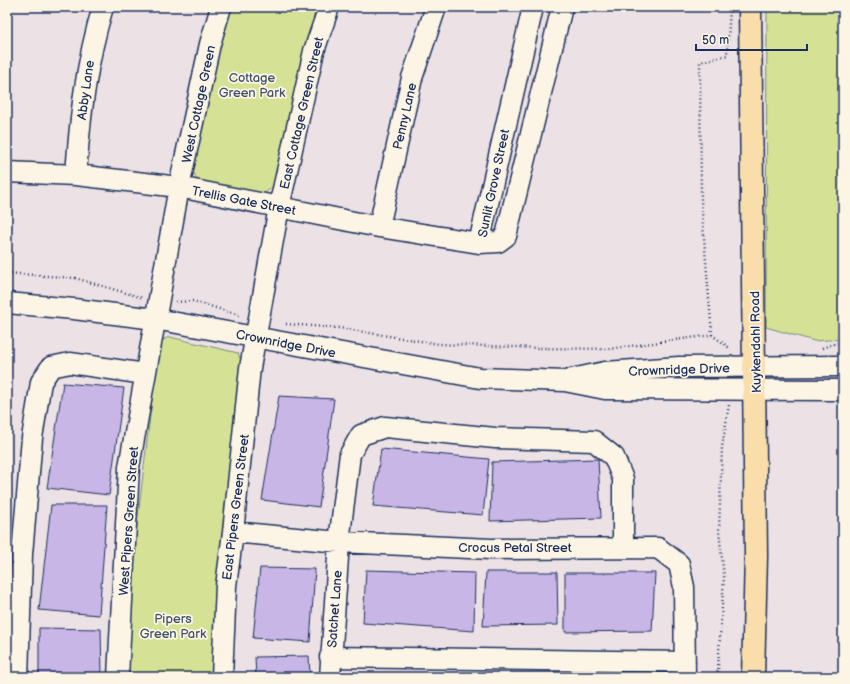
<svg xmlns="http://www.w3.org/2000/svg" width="850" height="684" font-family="'Balsamiq Sans',sans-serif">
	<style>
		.green { fill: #d5e295; stroke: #78887a }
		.building { fill: #c7b6e6; stroke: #1b2f5e }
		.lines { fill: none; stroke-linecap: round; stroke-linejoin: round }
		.minor-casing { stroke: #1b2f5e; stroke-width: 23 }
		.major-casing { stroke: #1b2f5e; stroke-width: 25 }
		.path { stroke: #1b2f5e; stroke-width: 2.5; stroke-dasharray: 1 3; stroke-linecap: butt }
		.minor { stroke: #fcf5e5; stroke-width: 20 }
		.major { stroke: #f9deab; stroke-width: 22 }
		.labels { text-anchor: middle; stroke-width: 3.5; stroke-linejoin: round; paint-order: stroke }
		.park-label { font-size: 13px; fill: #405369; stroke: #fcf5e5 }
		.street-label { font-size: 13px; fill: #1b2f5e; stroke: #fcf5e5 }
	</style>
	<rect width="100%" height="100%" fill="#ece2e5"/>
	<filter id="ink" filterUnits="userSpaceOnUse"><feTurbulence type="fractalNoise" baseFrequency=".025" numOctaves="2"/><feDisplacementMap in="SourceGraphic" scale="8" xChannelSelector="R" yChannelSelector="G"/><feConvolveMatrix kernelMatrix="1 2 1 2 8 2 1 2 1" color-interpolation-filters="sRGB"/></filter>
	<g filter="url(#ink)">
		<path class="green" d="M228,7H320L275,185L261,196L199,184L190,165Z
			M767,7H843V339L814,341L766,327Z
			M170,337L238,353L242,363L218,572L216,677H128L131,575L159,341Z"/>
		<path class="building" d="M63,383L124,388L109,495L47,488Z
			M279,396L334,399L319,507L262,500Z
			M381,449L489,459L483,515L373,506Z
			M598,459L601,518L490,521L492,462Z
			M51,505H107L99,615L39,610Z
			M260,568L315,569L310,642L253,638Z
			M366,570L475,573L474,631L363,623Z
			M486,572H557L558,625L483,626Z
			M565,573H655L652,631L565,632Z
			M39,628L101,629L102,677H39Z
			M309,656L310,677H256L255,657Z"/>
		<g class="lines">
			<g class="minor-casing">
				<path id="minor" d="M7,172L76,175L179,187L379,227L479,243L498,242L506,236L562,7
					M76,175C80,117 86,63 103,7
					M379,227L412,78L436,7
					M479,243L533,7
					M7,303L74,309L155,319L480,378L565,381L605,389L843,390
					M572,379L605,372L679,367L843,366
					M233,532L339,542L491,549L658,548L679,564L684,587L685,677
					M330,657L685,662
					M18,677L22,554L32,438L41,382L51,367L70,363L145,374
					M118,677L129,467L179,187L210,44L221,7
					M222,677L226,586L233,532L250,368L279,207L314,51L329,7
					M330,677L339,542L350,454L361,435L385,427L495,438L594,441L614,457L623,479V546"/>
			</g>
			<g class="major-casing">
				<path id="major" d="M750,7L756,556L753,677"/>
			</g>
			<path class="path" d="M7,273L75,278L143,298
				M176,302L193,301L239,315
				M286,324L339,328L439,344L540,348L608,349L712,335L731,349
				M712,335L701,200L700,62L727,55L730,9
				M822,348L836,343H843
				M719,677L718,667L724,577L719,531L722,447L729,405"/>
			<use href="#minor" class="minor"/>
			<use href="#major" class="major"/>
		</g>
	</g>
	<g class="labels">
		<g class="park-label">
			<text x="252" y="82">Cottage<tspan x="252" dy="15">Green Park</tspan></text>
			<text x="173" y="623">Pipers<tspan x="173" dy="15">Green Park</tspan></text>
		</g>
		<g class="street-label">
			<text transform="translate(85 90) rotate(-82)" y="5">Abby Lane</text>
			<text transform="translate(198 104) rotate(-78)" y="5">West Cottage Green</text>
			<text transform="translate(301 113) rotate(-77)" y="5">East Cottage Green Street</text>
			<text transform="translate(404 116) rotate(-77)" y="5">Penny Lane</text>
			<text transform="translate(493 183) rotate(-78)" y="5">Sunlit Grove Street</text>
			<text transform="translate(244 200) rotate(11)" y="5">Trellis Gate Street</text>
			<text transform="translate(755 342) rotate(-91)" y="5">Kuykendahl Road</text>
			<text transform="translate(286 343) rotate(11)" y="5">Crownridge Drive</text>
			<text transform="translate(679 369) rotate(-2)" y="5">Crownridge Drive</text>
			<text transform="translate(235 507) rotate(-83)" y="5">East Pipers Green Street</text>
			<text transform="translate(128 521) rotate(-86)" y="5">West Pipers Green Street</text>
			<text x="515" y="552">Crocus Petal Street</text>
			<text transform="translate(334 609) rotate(-86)" y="5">Satchet Lane</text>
		</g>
	</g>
	<rect width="850" height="684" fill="none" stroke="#fcf5e5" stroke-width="24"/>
	<rect x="12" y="12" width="826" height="660" fill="none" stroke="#1b2f5e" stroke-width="1.5" filter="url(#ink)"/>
	<path d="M696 44v6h111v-6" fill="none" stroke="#1b2f5e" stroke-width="2"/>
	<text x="702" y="44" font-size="12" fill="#1b2f5e" stroke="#fcf5e5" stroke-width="3" paint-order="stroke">50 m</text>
</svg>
